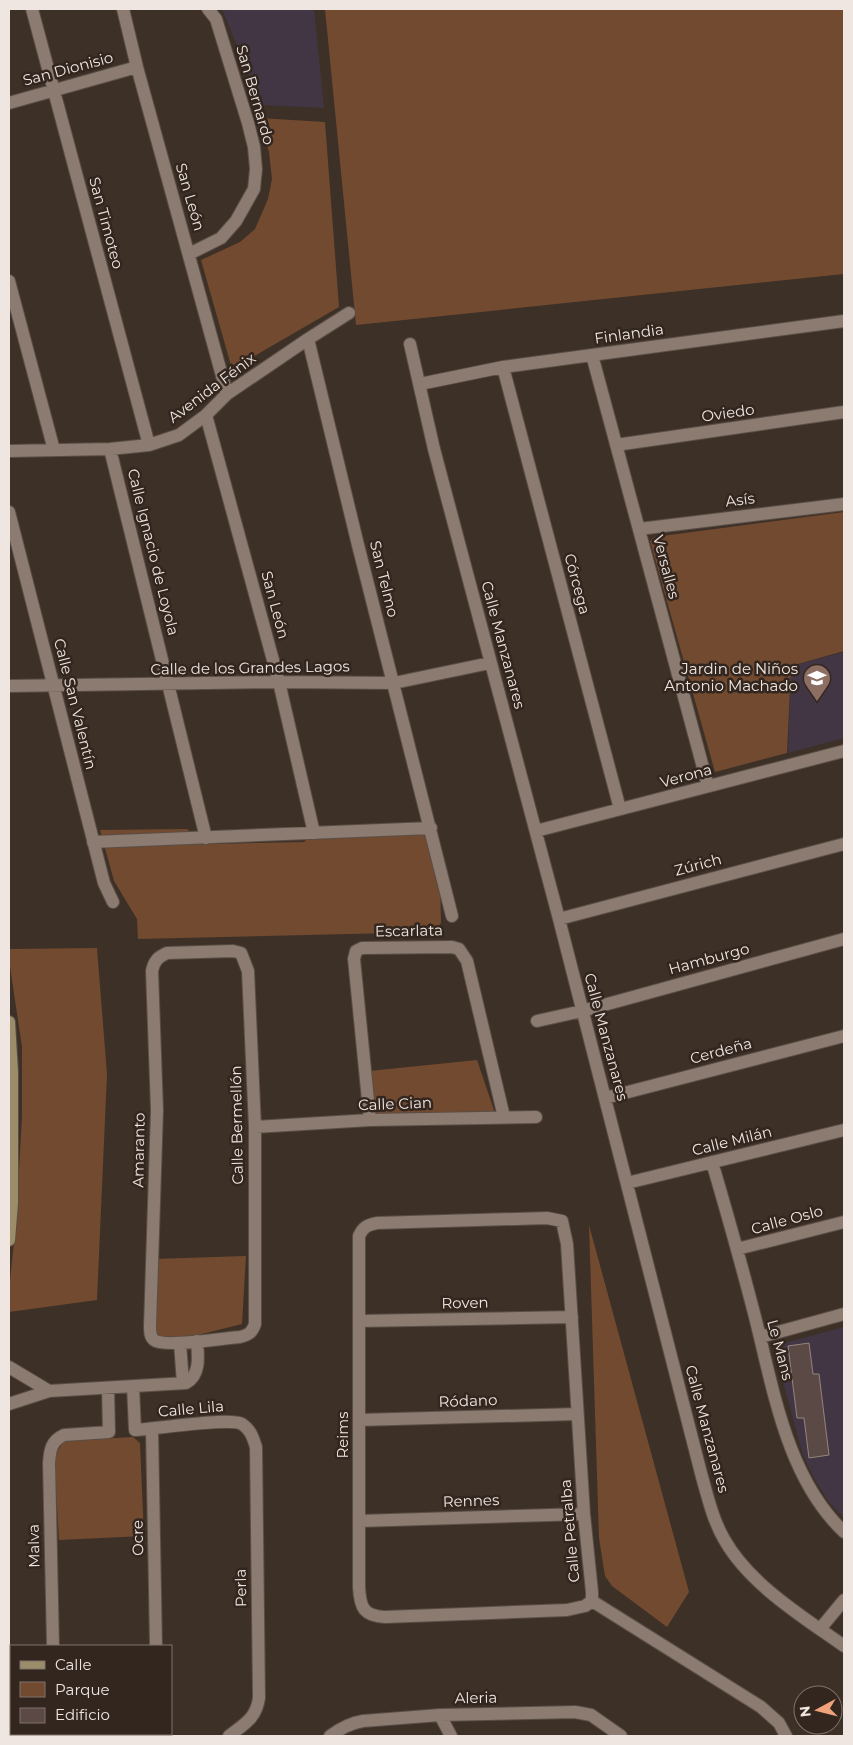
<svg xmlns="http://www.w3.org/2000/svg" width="853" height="1745" font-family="Montserrat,sans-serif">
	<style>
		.education { fill: #423644 }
		.green { fill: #724a30 }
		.building { fill: #5a4944; stroke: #97847f }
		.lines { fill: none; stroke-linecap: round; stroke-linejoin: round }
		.street-casing { stroke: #594e46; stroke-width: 14 }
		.secondary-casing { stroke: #594e46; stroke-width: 14 }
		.street { stroke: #8b7b71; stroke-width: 12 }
		.secondary { stroke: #9b8d69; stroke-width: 12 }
		.labels { text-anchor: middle; stroke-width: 5; stroke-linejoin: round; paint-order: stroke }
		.street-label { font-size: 15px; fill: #efe6e1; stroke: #33261e }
		.poi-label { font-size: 15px; fill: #efe6e1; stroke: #33261e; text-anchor: end }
	</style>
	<rect width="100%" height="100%" fill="#3d3027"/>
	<path class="education" d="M222,9H314L324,108L261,105Z
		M844,652V738L788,753L791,666Z
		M844,1327V1518L829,1502L815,1480L803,1455L773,1346Z"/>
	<path class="green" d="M325,9H844V274L356,325Z
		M259,118L325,122L339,307L232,369L201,260L240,242L255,229L268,199L272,179L269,152Z
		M844,512V651L791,666L787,753L715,772L650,541L654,537Z
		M411,823L429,839L440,879L441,923L434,932L138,939L137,919L114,881L100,830L187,829L207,844L304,842L319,827Z
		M97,948L107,1074L97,1300L9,1312V1291L16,1222L22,1117V1047L9,960V949Z
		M477,1060L495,1113L373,1116L369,1071Z
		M589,1225L689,1592L667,1627L612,1586L605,1576L599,1538Z
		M246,1256L242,1324L198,1335L163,1339L152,1330L154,1259Z
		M133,1437L140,1443L144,1536L59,1540L54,1456L64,1441Z"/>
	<path class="building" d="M809,1343L813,1374H819L829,1455L809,1458L804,1418H797L788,1346Z"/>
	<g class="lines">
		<g class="street-casing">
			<path id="street" d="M32,9L149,445
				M123,9L137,67L227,394
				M9,103L137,67
				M189,254L221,238L236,221L254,189L256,169L254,147L248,123L216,19L208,9
				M9,281L54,450
				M308,339L358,545L452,916
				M410,344L434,449L559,919L702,1477C708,1498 713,1520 724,1539C749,1584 803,1617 844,1646
				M592,355L708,786
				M503,367L620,809
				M420,384L503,367L844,321
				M206,415L279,682L314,833
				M616,445L844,412
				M110,449L206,838
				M9,451L110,449L149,445L179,435L206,415L227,394L308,339L349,313
				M9,512L104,883L113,902
				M639,529L844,504
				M9,686L279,682L394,683L490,663
				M536,831L844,751
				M93,842L431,828
				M559,919L844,844
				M233,951L241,953L248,971L255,1127V1324C252,1333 248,1335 240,1337C225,1338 164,1348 154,1340C150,1337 150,1331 150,1326L157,1110L152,971C154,961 158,957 167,953Z
				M537,1021L582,1011L844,939
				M605,1098L844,1036
				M370,1120L354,959L356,951L362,948L452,947L459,949L467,961L504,1117
				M255,1127L370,1120L536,1117
				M712,1162C727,1213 741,1263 754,1313C773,1387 786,1477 844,1532
				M627,1183L844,1130
				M547,1218L562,1221L567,1244L584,1514L592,1592V1601L585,1606L567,1610L385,1617C364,1616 360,1608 359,1587V1236C363,1227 367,1225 377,1223Z
				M737,1249L844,1222
				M359,1321L572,1317
				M760,1337L844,1314
				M180,1343L183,1383
				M9,1367L49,1391
				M133,1386L135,1430C155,1429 229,1417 242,1424C251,1430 253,1438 256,1447L259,1698C256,1719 244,1724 229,1736
				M9,1404L49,1391L186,1383C201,1375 198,1355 197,1341
				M359,1420L577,1414
				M152,1429L156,1646
				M359,1521L584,1514
				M592,1601L761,1707L779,1723L786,1736
				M820,1629L844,1600
				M53,1646L49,1463C50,1450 51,1441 64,1435L109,1432L108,1388
				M440,1715L451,1736
				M54,1734V1736
				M158,1734V1736
				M330,1736C341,1728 350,1723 363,1721L440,1715L575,1712L591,1715L621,1736"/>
		</g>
		<g class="secondary-casing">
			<path id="secondary" d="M9,1022L12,1072V1203L9,1240"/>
		</g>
		<use href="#street" class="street"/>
		<use href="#secondary" class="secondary"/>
	</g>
	<defs>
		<g id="school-pin" transform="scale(1.4375)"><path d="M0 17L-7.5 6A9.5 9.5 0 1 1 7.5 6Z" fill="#8d6e63" stroke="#33261e"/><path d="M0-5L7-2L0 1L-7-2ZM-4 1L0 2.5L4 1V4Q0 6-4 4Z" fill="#fff"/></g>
	</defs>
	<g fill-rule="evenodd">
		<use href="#school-pin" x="817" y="678"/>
	</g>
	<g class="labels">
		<g class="street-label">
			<text transform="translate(68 69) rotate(-15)" y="5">San Dionisio</text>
			<text transform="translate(255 95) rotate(74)" y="5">San Bernardo</text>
			<text transform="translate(190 197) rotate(74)" y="5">San León</text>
			<text transform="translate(106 223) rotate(75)" y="5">San Timoteo</text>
			<text transform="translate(629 334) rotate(-8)" y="5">Finlandia</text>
			<text transform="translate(212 388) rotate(-37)" y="5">Avenida Fénix</text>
			<text transform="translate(728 413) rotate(-8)" y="5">Oviedo</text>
			<text transform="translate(740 500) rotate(-7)" y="5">Asís</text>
			<text transform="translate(153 552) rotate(76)" y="5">Calle Ignacio de Loyola</text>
			<text transform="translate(666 567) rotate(75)" y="5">Versalles</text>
			<text transform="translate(384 579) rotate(76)" y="5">San Telmo</text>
			<text transform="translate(577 584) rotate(75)" y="5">Córcega</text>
			<text transform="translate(275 605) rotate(75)" y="5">San León</text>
			<text transform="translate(503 645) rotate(75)" y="5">Calle Manzanares</text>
			<text transform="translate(250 668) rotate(-1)" y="5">Calle de los Grandes Lagos</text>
			<text transform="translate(75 704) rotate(76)" y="5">Calle San Valentín</text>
			<text transform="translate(686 776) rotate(-15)" y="5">Verona</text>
			<text transform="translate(698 865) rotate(-15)" y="5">Zúrich</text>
			<text transform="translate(409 931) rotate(-1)" y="5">Escarlata</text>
			<text transform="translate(709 959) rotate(-15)" y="5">Hamburgo</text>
			<text transform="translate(606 1037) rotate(75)" y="5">Calle Manzanares</text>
			<text transform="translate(721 1051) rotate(-15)" y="5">Cerdeña</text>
			<text transform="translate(395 1104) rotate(-2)" y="5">Calle Cian</text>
			<text transform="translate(237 1125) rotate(-91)" y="5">Calle Bermellón</text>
			<text transform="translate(732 1141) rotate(-14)" y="5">Calle Milán</text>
			<text transform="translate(139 1150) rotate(-89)" y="5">Amaranto</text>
			<text transform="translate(787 1220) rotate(-15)" y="5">Calle Oslo</text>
			<text transform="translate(465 1303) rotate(-1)" y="5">Roven</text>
			<text transform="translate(780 1350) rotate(75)" y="5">Le Mans</text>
			<text transform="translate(468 1401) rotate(-2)" y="5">Ródano</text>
			<text transform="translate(191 1409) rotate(-5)" y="5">Calle Lila</text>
			<text transform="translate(707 1429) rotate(75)" y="5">Calle Manzanares</text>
			<text transform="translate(343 1435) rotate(-90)" y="5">Reims</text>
			<text transform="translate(471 1501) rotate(-2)" y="5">Rennes</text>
			<text transform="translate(570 1531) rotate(-95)" y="5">Calle Petralba</text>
			<text transform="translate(138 1538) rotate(-91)" y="5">Ocre</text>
			<text transform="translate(34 1546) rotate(-91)" y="5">Malva</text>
			<text transform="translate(241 1588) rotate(-91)" y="5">Perla</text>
			<text transform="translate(476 1698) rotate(-1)" y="5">Aleria</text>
		</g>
		<g class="poi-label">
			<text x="798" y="674">Jardin de Niños<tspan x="798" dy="17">Antonio Machado</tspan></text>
		</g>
	</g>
	<rect width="853" height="1745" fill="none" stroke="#efe6e1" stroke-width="20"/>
	<rect x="10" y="1645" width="162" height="90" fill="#33261e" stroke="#7e736c"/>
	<rect x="20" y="1661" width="25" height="8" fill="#9b8d69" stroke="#7e736c"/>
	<text x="55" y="1670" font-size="15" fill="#efe6e1">Calle</text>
	<rect x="20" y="1682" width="25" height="15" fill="#724a30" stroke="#7e736c"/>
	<text x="55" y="1695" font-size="15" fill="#efe6e1">Parque</text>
	<rect x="20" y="1708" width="25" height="15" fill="#5a4944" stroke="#7e736c"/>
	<text x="55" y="1720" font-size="15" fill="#efe6e1">Edificio</text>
	<g transform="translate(818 1710) rotate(263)"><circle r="24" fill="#33261e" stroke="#7e736c"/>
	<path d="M0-4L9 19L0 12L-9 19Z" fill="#f0a27a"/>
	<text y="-8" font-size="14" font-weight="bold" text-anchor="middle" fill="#efe6e1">N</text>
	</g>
</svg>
